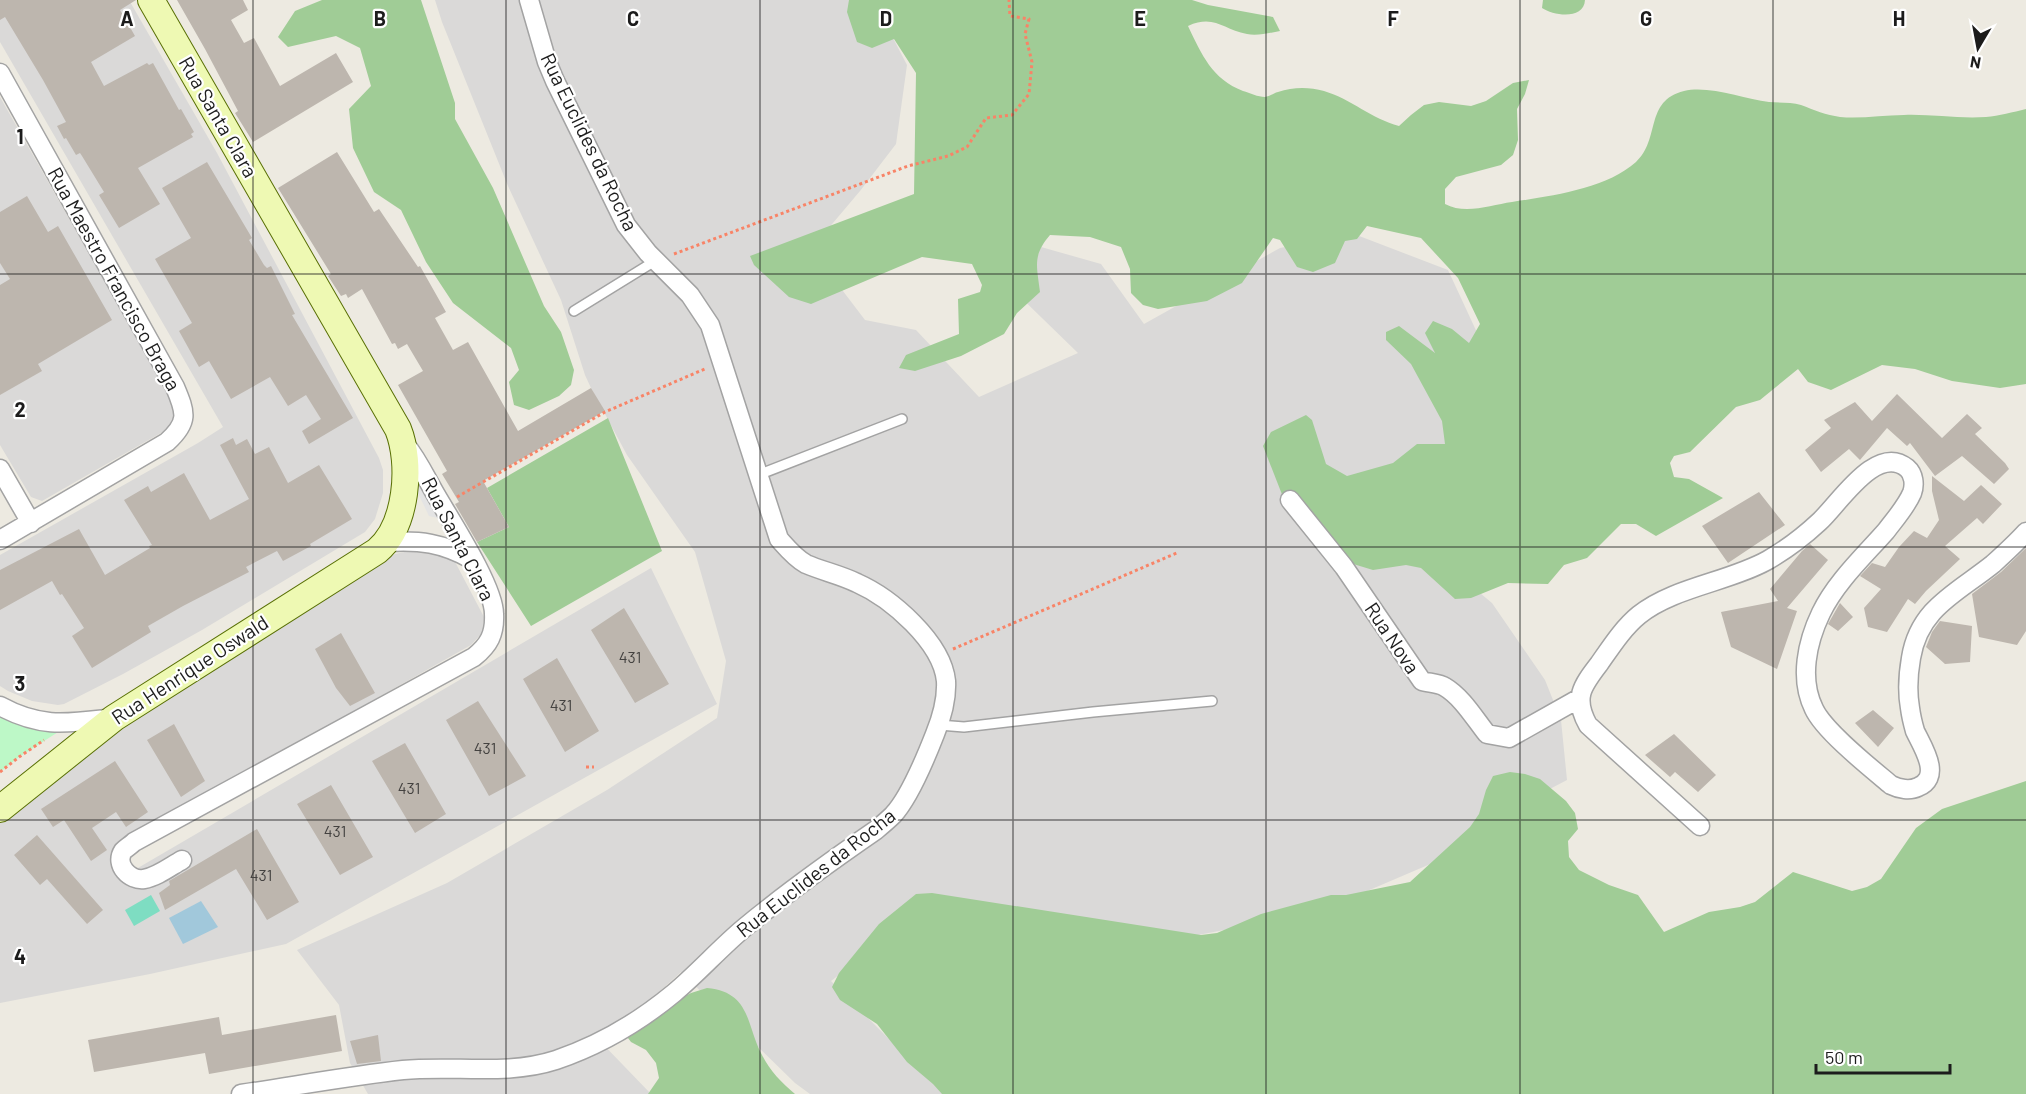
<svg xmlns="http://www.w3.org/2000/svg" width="2026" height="1094" font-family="Barlow,sans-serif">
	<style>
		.residential { fill: #dad9d8 }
		.forest { fill: #a0cc96 }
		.park { fill: #bdf8c7 }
		.pitch { fill: #7eddc2 }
		.parking { fill: #e4e4e4 }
		.water { fill: #a1c8db }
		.building { fill: #bdb6ae }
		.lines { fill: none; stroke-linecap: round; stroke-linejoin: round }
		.lane-casing { stroke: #a3a3a3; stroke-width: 12 }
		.street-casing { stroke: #a3a3a3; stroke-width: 21 }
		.secondary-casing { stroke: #597005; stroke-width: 28 }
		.path { stroke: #f88467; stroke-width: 3; stroke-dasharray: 3 3; stroke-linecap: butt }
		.lane { stroke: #fff; stroke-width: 9 }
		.street { stroke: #fff; stroke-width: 18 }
		.secondary { stroke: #eef9b3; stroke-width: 26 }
		.grid { fill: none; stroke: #1c1c1c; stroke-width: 1.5; stroke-opacity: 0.55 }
		.labels { text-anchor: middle; stroke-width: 4.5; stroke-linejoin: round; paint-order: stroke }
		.number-label { font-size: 16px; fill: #444240 }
		.street-label { font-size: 20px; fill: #1c1c1c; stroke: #fff }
		.grid-label { font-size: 20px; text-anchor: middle; font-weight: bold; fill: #1c1c1c; stroke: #fff; stroke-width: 4.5; stroke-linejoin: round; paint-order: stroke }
	</style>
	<rect width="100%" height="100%" fill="#edeae1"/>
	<path class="residential" d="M0,0H129L217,153L379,458L383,470V493L375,519L365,532L202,630L123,674L64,704L58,705L32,701L8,691L0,686V555L198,443L223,427L0,42Z
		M435,0H870L880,13L907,65L896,144L860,191L811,249L865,320L916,330L979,397L1078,353L1010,287L1041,247L1101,264L1144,324L1280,248L1354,234L1448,270L1518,421L1414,538L1492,603L1545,680L1561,720L1567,780L1498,816L1435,862L1318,912L1198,935L1082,949L927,907L831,981L944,1094H810L795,1083L681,972L637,1012L596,1037L651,1094H368L350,1063L339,1005L297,950L447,883L607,790L717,718L726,661L695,552L627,455L591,388L585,375L561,300L508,186L442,22Z
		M0,97L177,409L173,426L42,501L31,497L0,445Z
		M418,549L453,558L484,617L483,632L471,645L129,838L121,854L131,872L651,568L717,704L286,944L150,974L0,1003V799L395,554Z"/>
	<path class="forest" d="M322,0H421L455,103V119L493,188L544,306L561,332L574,370L571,385L559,396L529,410L514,405L509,382L519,370L511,348L453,303L426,262L401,210L374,192L353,148L349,109L371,86L360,48L336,36L288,47L278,37L295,11Z
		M849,0H1192L1208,5L1273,17L1280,31C1270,33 1257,36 1247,34C1223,30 1215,14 1188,26C1202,55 1212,79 1243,91C1250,93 1258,97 1265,97C1270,96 1274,93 1278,92C1293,87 1309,87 1324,91C1351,99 1372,119 1399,126L1411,115L1424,105L1439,102L1471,106L1486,101L1513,83L1529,80L1525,94L1517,109L1518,140L1513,155L1501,165L1456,177L1445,189V204C1465,215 1491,205 1512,202C1550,196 1606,189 1636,162C1661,139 1644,101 1684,91C1709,85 1744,99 1769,102C1779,103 1792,102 1801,105C1814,110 1826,115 1840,117C1861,119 1883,115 1904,115C1931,114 1959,119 1986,117C1999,116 2013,112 2026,109V384L2000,388L1952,381L1915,369L1882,365L1831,390L1808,382L1798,369L1760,400L1736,407L1690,452L1674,456L1670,463L1674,477L1689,479L1723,498L1656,536L1636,524H1621L1587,558L1564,565L1548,584L1508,583L1471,598L1455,599L1421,568L1406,565L1373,570L1350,563L1283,497L1263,446L1271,432L1306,415L1312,420L1326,464L1347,476L1393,463L1417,444H1445L1442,421L1411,364L1386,340V332L1399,326L1435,353L1425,333L1433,321L1452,329L1469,343L1480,324L1458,278L1421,238L1367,226L1357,239L1345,241L1335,263L1313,272L1297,267L1280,240L1273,238L1242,283L1207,301L1158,309L1143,305L1131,293L1130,269L1121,247L1090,237L1050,235C1032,256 1037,266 1040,292L1017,313L1004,334L961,356L915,371L899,368L906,355L959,334L958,299L980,292L982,285L972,264L922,257L811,304L789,297L754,265L750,256L914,194L916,73L894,39L872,48L857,42L847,12Z
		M1543,0H1585C1584,20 1554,16 1542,8Z
		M608,418L662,551L531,626L477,542L509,527L487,488Z
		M1510,772L1525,774L1540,779L1566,801L1575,813L1578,829L1568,841L1569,857L1579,870L1609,885L1638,895L1664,932L1709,912L1740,907L1755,902L1793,872L1852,891L1867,887L1881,879L1916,828L1942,809L2026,781V1094H942L933,1084L907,1062L877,1024L840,1000L832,987L839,973L879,924L916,894L932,893L1201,935L1217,933L1261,914L1331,895H1346L1410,882L1470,827L1479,814L1486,790L1493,776Z
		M707,988C751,992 746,1025 762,1055C770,1071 782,1083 795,1094H648L659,1078L656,1063L646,1050L631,1042L622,1030L691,993Z"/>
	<path class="park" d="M0,711L66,727L19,757L0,772Z"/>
	<path class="pitch" d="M151,895L160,911L134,926L125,910Z"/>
	<path class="parking" d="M425,483L446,520L429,516L416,489Z"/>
	<path class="water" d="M201,901L218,927L183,944L169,918Z"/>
	<path class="building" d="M0,0H136L120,10L135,36L91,62L104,86L147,63L149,65L153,63L179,110L181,109L194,132L191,134L193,137L138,168L160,204L119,228L99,195L104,192L82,156L80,153L76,155L66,138L64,139L57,126L66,122L43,80L5,17L0,20Z
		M177,0H243L248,10L231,20L244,43L254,38L280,86L336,53L353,82L253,142L235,113L238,111L205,49Z
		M337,152L374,212L379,209L418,267L420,266L446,312L435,318L453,350L468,342L518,431L591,388L605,411L483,481L509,527L477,542L455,504L459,502L442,474L447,471L398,385L423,371L407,344L398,349L395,343L392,344L362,289L348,298L346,294L341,296L328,276L331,274L278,188Z
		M207,162L252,238L249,240L264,265L267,268L271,266L295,314L292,315L353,418L309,444L302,431L321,419L306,395L288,406L270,377L231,399L209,361L199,367L179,331L192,323L155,259L191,238L162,188Z
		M27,196L48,232L58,226L112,320L38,364L42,371L0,395V285L10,279L0,263V212Z
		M1897,394L1942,438L1967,414L1982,428L1975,434L2005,463L2009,469L1994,484L1962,456L1935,476L1910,443L1907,446L1887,428L1860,460L1849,449L1821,472L1805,450L1831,428L1824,420L1855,402L1872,421Z
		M233,438L236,445L247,439L255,454L269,447L288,483L319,465L352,519L310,544L311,546L283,561L277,551L246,567L249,572L183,606L148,626L151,632L92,668L72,636L84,628L62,594L60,595L52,581L0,610V570L79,529L105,575L150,548L149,546L152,545L124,500L148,486L151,492L184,473L210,520L249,499L220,445Z
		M1932,476L1964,501L1981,485L2002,504L1983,524L1977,518L1945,546L1960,559L1926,591L1915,604L1908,599L1887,632L1868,627L1864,608L1881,589L1860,576L1872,563L1885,567L1899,547L1914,531L1927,538L1939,520L1932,491Z
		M1759,492L1785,525L1728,563L1702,526Z
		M1810,544L1828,560L1787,608L1797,611L1777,669L1731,647L1721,612L1778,601L1770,589L1802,551Z
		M2026,548V631L2017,645L1979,637L1972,594L2001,572Z
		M1840,603L1853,617L1838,631L1828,624Z
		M624,608L669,684L635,703L591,630Z
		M1940,621L1972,626L1970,662L1945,664L1926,647L1932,632Z
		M341,633L375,693L350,706L336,688L315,649Z
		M557,658L599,731L565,752L523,679Z
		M478,701L526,776L489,796L446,720Z
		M1873,710L1894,728L1878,747L1855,723Z
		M174,724L205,781L181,797L147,740Z
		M1674,734L1716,775L1698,792L1675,772L1670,777L1645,755Z
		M405,743L446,814L415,833L372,761Z
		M115,761L148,812L126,827L116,812L92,828L107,850L91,861L64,820L53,827L41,809Z
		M331,785L373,857L340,875L297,804Z
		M257,829L299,902L267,920L236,869L165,910L159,893L170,885L169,881Z
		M37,835L103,910L87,924L47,879L40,885L14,855Z
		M336,1015L342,1051L209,1074L205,1053L94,1072L88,1040L219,1017L222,1035Z
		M378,1035L381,1061L357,1064L350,1041Z"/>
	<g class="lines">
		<g class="lane-casing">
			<path id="lane" d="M574,311L655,261
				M758,475L902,419
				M939,725L964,727L1093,712L1212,701"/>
		</g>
		<g class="street-casing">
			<path id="street" d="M0,73L175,387C186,413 189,422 167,442L0,540
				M0,469L31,523
				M1290,500L1344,567L1422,681C1428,683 1439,683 1445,687C1462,697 1475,719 1487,734L1509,738L1580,698
				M388,542C420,540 442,543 471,559
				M0,706C42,729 69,723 114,718
				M1700,826L1588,725C1573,698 1582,686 1599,664C1611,647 1623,628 1639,615C1674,587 1729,582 1768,560C1787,549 1804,536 1819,522C1839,504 1876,443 1907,468C1914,474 1915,485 1912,493C1906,507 1895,519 1886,531C1864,556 1836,582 1821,613C1807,642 1799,679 1814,709C1824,731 1872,769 1891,785C1899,789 1910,791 1918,787C1943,777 1922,746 1915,731C1913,724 1911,716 1910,708C1907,691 1908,675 1911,658C1919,608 1957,593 1993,564C2004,554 2016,543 2026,532
				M182,860C171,866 157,877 144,879C130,881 114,865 123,851C126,848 131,845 134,842L474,657C489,645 495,634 494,614C494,587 451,521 436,495C426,478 418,460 405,444
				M241,1094C295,1086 349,1076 403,1070C454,1065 507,1076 556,1060C600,1045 639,1022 674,993C699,972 720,948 744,928C786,893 831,861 876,830C882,825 888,820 893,815C909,798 926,757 935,734C942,717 947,700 946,681C942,642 891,598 857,583C841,575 822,571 806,564C795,558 787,548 779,539L710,325L690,295L648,253L626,225L555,81L547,62L529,0"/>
		</g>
		<g class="secondary-casing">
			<path id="secondary" d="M0,809L114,718L377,551C407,526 412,464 398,429L151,0"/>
		</g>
		<path class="path" d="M674,254L908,166L948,156L967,147L986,118L1012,115L1029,94L1032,62L1025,34L1029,19L1010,16L1009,0
			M457,497L605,412L707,368
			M953,649L1179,552
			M586,767H594
			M0,772L19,757L44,740"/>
		<use href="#lane" class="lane"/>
		<use href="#street" class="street"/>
		<use href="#secondary" class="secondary"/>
	</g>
	<path class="grid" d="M253,0V1094M506,0V1094M760,0V1094M1013,0V1094M1266,0V1094M1520,0V1094M1773,0V1094M0,274H2026M0,547H2026M0,820H2026"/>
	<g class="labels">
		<g class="number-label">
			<text x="630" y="663">431</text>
			<text x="561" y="711">431</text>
			<text x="485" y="754">431</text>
			<text x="409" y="794">431</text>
			<text x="335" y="837">431</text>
			<text x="261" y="881">431</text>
		</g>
		<g class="street-label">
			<text transform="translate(218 117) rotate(60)" y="7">Rua Santa Clara</text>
			<text transform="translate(589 142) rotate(64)" y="7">Rua Euclides da Rocha</text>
			<text transform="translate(114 279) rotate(61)" y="7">Rua Maestro Francisco Braga</text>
			<text transform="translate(458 539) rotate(63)" y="7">Rua Santa Clara</text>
			<text transform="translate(1392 638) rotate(56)" y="7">Rua Nova</text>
			<text transform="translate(190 670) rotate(-33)" y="7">Rua Henrique Oswald</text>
			<text transform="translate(816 873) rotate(-38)" y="7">Rua Euclides da Rocha</text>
		</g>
	</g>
	<g class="grid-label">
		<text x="127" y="26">A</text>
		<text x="380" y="26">B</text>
		<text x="633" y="26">C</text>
		<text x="886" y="26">D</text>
		<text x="1140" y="26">E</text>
		<text x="1393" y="26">F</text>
		<text x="1646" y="26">G</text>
		<text x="1899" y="26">H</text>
		<text x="20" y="144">1</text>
		<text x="20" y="417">2</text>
		<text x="20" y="691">3</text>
		<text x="20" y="964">4</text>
	</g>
	<g transform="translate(1978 48) rotate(190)" stroke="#ffffff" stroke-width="4.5" paint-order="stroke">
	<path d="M0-4.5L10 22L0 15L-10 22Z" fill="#1c1c1c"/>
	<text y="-9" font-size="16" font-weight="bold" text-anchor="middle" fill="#1c1c1c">N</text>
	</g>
	<path d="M1816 1064v9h134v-9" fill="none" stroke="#1c1c1c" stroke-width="3"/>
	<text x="1825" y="1064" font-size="18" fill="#1c1c1c" stroke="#ffffff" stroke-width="4.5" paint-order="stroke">50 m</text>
</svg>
